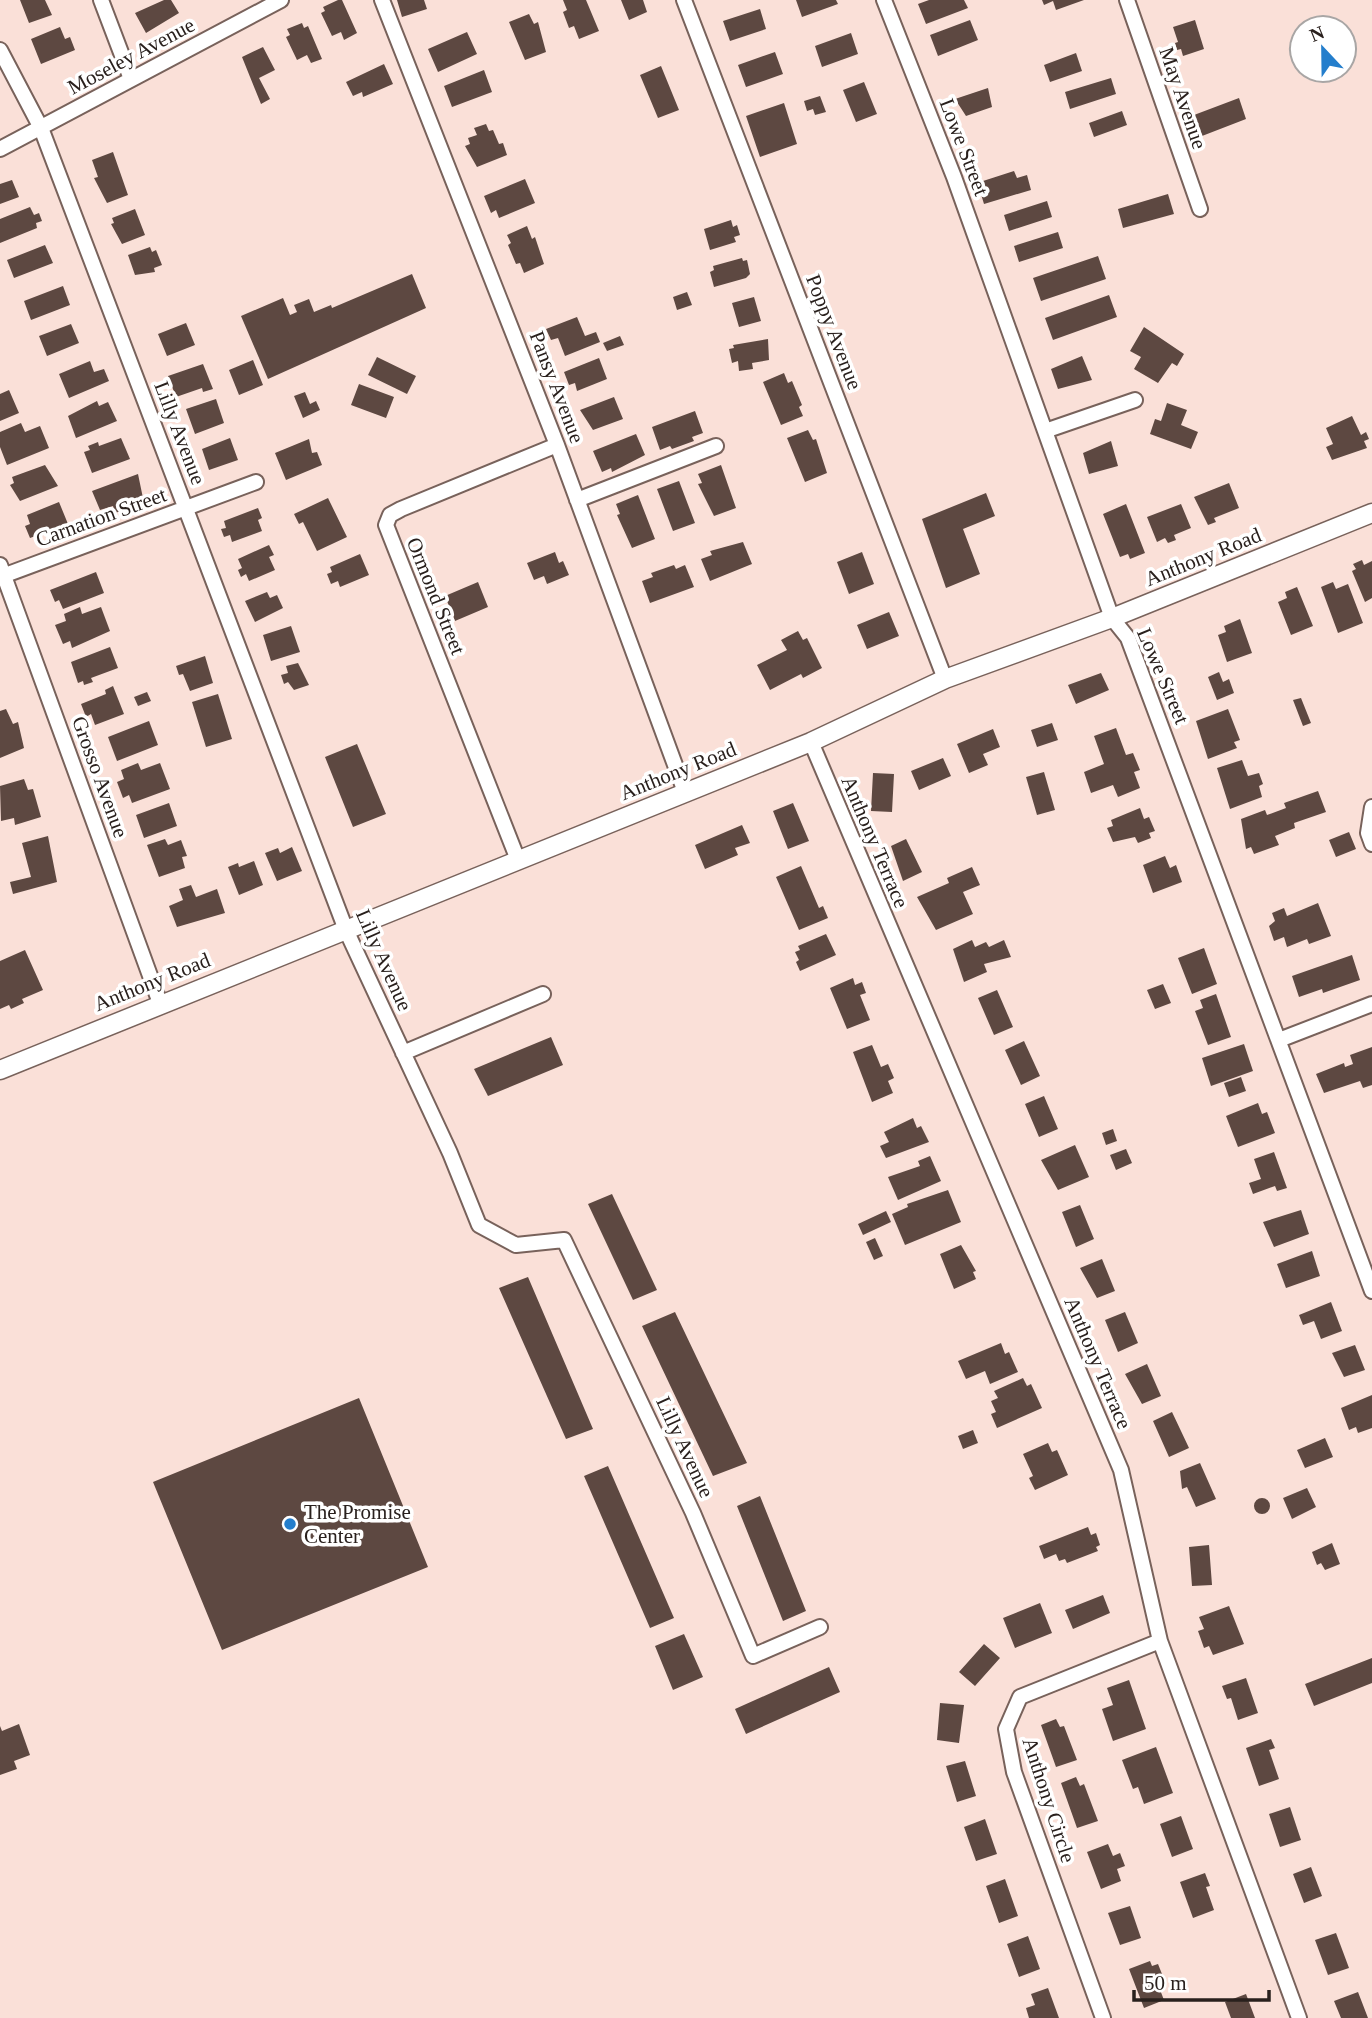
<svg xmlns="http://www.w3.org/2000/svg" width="1372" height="2018" font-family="'Times New Roman',serif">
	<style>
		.building { fill: #5d4841 }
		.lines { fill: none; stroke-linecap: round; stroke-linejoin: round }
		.minor-casing { stroke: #78625b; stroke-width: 18 }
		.tertiary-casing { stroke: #78625b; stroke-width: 21 }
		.minor { stroke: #fff; stroke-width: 14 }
		.tertiary { stroke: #fff; stroke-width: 18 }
		.poi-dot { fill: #247ecc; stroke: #fff; stroke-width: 2.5 }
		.labels { text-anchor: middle; stroke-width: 7; stroke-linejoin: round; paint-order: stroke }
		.street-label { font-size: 21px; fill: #29201d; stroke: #fff }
		.poi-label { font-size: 21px; fill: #29201d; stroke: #fff; text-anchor: start }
	</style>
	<rect width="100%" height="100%" fill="#fae0d8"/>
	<path class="building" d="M20,0H45L52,15L29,23Z
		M164,0H171L179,13L146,33L135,13Z
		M338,0H342L357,33L344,40L341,32L332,36L321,13L325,11L323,7Z
		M397,0H424L427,9L402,17Z
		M563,0H586L599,31L579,39L574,26L569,28L563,12L567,10Z
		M621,0H643L647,12L629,20Z
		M796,0H836L838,4L802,17Z
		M929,0H964L968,8L926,24L918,4Z
		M1042,0H1084L1056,10L1053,1L1044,5Z
		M760,9L766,29L730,41L723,21Z
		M529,14L534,24L538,22L546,52L525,60L509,22Z
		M970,20L978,40L938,56L930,35Z
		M1195,20L1204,49L1183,56L1181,49L1177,50L1175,43L1178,42L1173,27Z
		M302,23L304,28L308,26L322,59L311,63L307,55L297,60L286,37L290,35L287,29Z
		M60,27L65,39L70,37L75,50L41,64L31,39Z
		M467,32L477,54L438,72L428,49Z
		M851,33L858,54L822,67L815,46Z
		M263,47L275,70L259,78L270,99L261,104L242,57Z
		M775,52L783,74L746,87L738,65Z
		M1076,53L1082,71L1050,82L1044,65Z
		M384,64L393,84L363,97L362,92L353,96L346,82Z
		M661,66L679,110L658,118L640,75Z
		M484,70L492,92L452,107L444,86Z
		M1111,78L1116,94L1070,109L1065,92Z
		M864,82L877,114L856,122L843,90Z
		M988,88L992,107L966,116L955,99Z
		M820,96L826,112L815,115L813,109L807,111L804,101Z
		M1239,98L1246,119L1202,136L1194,115Z
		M784,103L797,144L760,157L746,116Z
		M1122,111L1127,125L1094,137L1089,123Z
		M486,124L489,131L493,130L499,144L503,143L507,155L477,167L465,146L470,144L468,138L477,135L474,128Z
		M113,152L128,195L107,203L94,178L98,177L92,160Z
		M1014,171L1017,178L1027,175L1031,190L984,204L980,191L986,190L983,181Z
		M525,179L535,203L499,218L496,210L491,213L484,196Z
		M12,180L19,197L0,204V184Z
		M1168,194L1174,214L1123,228L1118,209Z
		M1047,201L1052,217L1009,231L1004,215Z
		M30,207L34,215L39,213L42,221L36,223L37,228L0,243V219Z
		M135,209L145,235L122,244L111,224L114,223L112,218Z
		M731,220L733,227L737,225L740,235L734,237L736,242L710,250L704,229Z
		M527,226L532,239L535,237L544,264L524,273L520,263L516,264L508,245L511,243L507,235Z
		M1058,232L1063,248L1019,262L1014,246Z
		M45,245L53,263L14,278L7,260Z
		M150,247L152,252L156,250L162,265L154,268L155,272L135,275L128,255Z
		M1098,256L1106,279L1041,301L1033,278Z
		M742,258L743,261L747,260L750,274L746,278L714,287L710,272L714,270L713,266Z
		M412,274L426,308L268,379L241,316L283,298L290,315L297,312L294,305L309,299L314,312L331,305L332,308Z
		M63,286L70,305L31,320L24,301Z
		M687,292L692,305L677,310L673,297Z
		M1109,295L1117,317L1053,340L1045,318Z
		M754,297L761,321L739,327L732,303Z
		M577,317L585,336L596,332L600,342L565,356L558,338L551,340L546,329Z
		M186,323L195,345L167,356L158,334Z
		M71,324L79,343L47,356L39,336Z
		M1144,327L1184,354L1177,366L1172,363L1158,383L1134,369L1141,357L1130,351Z
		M620,336L624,345L607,351L603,343Z
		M768,339L769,360L752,363L753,369L739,371L738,361L732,363L729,349L734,348L733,345Z
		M1082,356L1092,380L1058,389L1051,369Z
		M377,357L416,376L407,394L368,375Z
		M599,358L607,379L577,391L575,383L569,385L564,372Z
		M253,360L263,385L239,395L229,370Z
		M90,361L94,372L104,369L109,381L69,398L59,374Z
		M203,364L213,389L203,392L202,388L176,397L168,376Z
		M784,373L788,383L792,381L802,405L799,407L803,416L781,425L763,382Z
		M359,384L394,397L386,418L351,405Z
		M9,390L19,413L0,421V394Z
		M305,392L310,404L316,401L320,410L303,418L294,396Z
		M614,397L623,419L593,430L580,410Z
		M216,399L224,423L195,434L186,409Z
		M97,401L99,406L108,402L117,421L76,438L68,416Z
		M1167,403L1187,410L1181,425L1198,432L1191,449L1150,434L1155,419L1161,421Z
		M695,411L703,433L692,437L694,441L672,449L670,446L660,450L652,427Z
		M1352,416L1361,435L1366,432L1369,439L1364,441L1367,448L1332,460L1326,447L1333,444L1326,428Z
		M21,423L25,432L40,426L49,448L7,465L0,447V432Z
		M808,430L813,440L816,439L827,473L805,482L787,438Z
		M636,434L645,455L612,472L611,468L602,472L593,451Z
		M121,438L130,459L92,473L84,452L90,450L88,446L98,442L99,446Z
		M230,438L238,460L209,470L202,449Z
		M309,439L312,453L317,452L322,465L286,480L275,453Z
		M1111,441L1118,466L1089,474L1083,453Z
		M45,465L58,486L20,501L10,485L14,483L12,477Z
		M721,465L736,508L714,516L698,484L702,483L698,474Z
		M138,474L144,503L115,513L113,506L100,510L92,491Z
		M679,481L695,523L673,531L657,489Z
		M1229,483L1239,508L1214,518L1216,522L1208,525L1194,497Z
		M986,493L995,516L963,529L980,574L946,588L922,519Z
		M638,495L655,539L632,548L617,515L620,514L616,504Z
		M328,498L347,537L317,551L303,522L299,524L294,514Z
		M59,502L68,524L30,538L25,526L30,524L27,515Z
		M1126,504L1145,553L1130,559L1128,554L1120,557L1103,514Z
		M1181,504L1191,528L1174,535L1176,540L1168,543L1165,538L1157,542L1147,517Z
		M258,508L262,518L258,520L262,531L232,542L230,535L224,537L221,529L226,528L224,521Z
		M743,542L752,564L710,581L701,559L712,555L710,551Z
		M269,545L274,555L269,557L275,570L249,581L246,574L241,577L238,570L242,568L238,559Z
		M555,552L559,563L563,561L569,575L547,584L544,576L534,580L527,563Z
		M862,552L874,584L849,594L837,562Z
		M360,554L369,575L340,587L338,581L331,584L327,574L332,572L330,567Z
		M1362,560L1364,565L1372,561V598L1365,602L1352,571L1356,569L1353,564Z
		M674,565L676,569L685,565L694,587L650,603L642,581L653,577L651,573Z
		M96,572L104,593L63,609L59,600L55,602L50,590Z
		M478,582L488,607L455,621L445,596Z
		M1333,582L1336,589L1348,584L1363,623L1338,633L1321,587Z
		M1297,587L1313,626L1291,635L1278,602L1287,598L1285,592Z
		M267,592L270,598L277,595L283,608L255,622L245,601Z
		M80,607L82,614L101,607L110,631L72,648L70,641L63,644L55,625L66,621L64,614Z
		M889,612L899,636L867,649L857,625Z
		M1240,619L1252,653L1227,662L1218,635L1226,632L1224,626Z
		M291,626L300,652L271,661L263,635Z
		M798,631L803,640L807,638L822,668L803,678L801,674L770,690L757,665L787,650L781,640Z
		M110,647L118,668L91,678L93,682L84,685L83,681L78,683L71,662Z
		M205,656L213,683L190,691L183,674L179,675L176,666Z
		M298,663L309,685L294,690L288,682L284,684L281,675L288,673L286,666Z
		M1219,672L1223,682L1229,679L1234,693L1217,700L1208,677Z
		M1101,673L1109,690L1076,704L1068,685Z
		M113,686L124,714L95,725L91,714L86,717L81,704L106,694L105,690Z
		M147,692L151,701L138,706L134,697Z
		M218,694L232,739L206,747L192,702Z
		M1301,698L1311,723L1303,726L1293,700Z
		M6,709L13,724L18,722L24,748L0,758V711Z
		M1228,709L1240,740L1234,742L1237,748L1208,759L1196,721Z
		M149,721L158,745L117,761L108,737Z
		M1052,723L1058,740L1037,747L1031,730Z
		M1116,728L1126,755L1133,753L1140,770L1134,772L1140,788L1118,797L1113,785L1091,793L1084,772L1104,764L1094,736Z
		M993,729L1000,747L983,754L988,765L969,773L957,744Z
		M357,744L386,814L353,827L325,757Z
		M943,758L951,776L919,790L911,771Z
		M1242,760L1248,776L1259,773L1263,784L1259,786L1262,797L1230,809L1217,768Z
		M138,763L141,770L160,763L170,789L132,803L129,795L123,798L117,782L124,779L121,770Z
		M1044,772L1055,810L1037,815L1026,777Z
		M873,773L894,774L892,812L871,811Z
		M24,779L28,790L33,789L41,817L15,825L14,818L1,821L0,786Z
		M1318,791L1326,812L1294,823L1295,828L1275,836L1279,845L1254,854L1251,847L1246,849L1241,819L1265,810L1267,815L1286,808L1284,803Z
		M169,803L177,826L144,838L136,815Z
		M793,803L809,841L788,849L773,811Z
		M1140,808L1144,819L1149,817L1155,831L1149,833L1151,838L1138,843L1135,837L1113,842L1107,828L1113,826L1111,820Z
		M742,825L750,843L735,848L738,855L705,869L695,845Z
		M1349,832L1356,849L1336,857L1329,840Z
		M48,836L57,882L13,894L10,882L31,877L22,843Z
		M165,839L168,845L181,840L187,856L182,857L185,868L159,877L147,845Z
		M906,839L922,872L903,881L891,846Z
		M292,847L302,871L277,881L265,853L278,848L280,853Z
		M1165,856L1170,868L1176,865L1182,882L1153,893L1143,865Z
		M254,861L263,885L239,895L228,867L238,863L239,867Z
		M801,866L819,908L823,906L828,918L799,930L776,877Z
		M972,867L980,885L963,892L973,914L936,930L917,897L949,883L947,878Z
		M191,885L196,897L217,889L225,913L177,927L169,906L183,900L179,889Z
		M1318,903L1331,936L1309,944L1307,939L1287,947L1284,937L1274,941L1269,926L1275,921L1272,913L1284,908L1287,916Z
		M826,934L836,955L800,971L796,962L799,960L795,952L800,950L798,946Z
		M972,940L975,947L986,942L989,947L1004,940L1011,957L984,964L987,972L964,982L953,949Z
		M1204,948L1217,984L1192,994L1178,958Z
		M25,950L43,990L22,999L24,1003L11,1009L9,1005L0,1009V961Z
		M1352,955L1360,980L1323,993L1322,989L1299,997L1292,976Z
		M853,978L855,985L862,982L866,993L860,995L870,1020L847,1029L830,988Z
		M1163,984L1171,1003L1155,1009L1147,990Z
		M997,990L1013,1027L994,1035L978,998Z
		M1216,994L1231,1037L1208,1045L1195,1011L1203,1008L1200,1000Z
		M551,1037L563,1065L488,1096L474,1069Z
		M1024,1041L1040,1076L1021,1085L1005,1050Z
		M1244,1044L1253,1071L1211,1086L1202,1058Z
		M872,1045L881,1067L888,1064L894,1078L888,1081L893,1093L872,1102L853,1052Z
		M1372,1047V1085L1363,1088L1360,1081L1324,1093L1316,1074L1344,1063L1345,1067L1353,1064L1350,1055Z
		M1241,1077L1246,1091L1229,1097L1224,1083Z
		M1044,1096L1058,1129L1039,1137L1025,1104Z
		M1258,1103L1262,1114L1267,1112L1275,1133L1238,1147L1226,1116Z
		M913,1118L917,1128L921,1126L929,1142L886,1158L880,1146L889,1142L884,1132Z
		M1113,1129L1117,1141L1106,1145L1102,1133Z
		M1075,1145L1089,1177L1058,1190L1041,1160Z
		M1126,1149L1132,1163L1116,1170L1110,1155Z
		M1274,1152L1287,1188L1277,1191L1275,1186L1253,1194L1249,1183L1261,1179L1254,1159Z
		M930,1156L941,1181L898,1200L888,1177L920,1166L918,1161Z
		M948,1190L961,1222L905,1245L892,1214L908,1207L907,1204Z
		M612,1194L657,1290L633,1300L588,1204Z
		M1080,1205L1094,1239L1076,1247L1062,1212Z
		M1301,1210L1309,1234L1274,1247L1263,1222Z
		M886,1211L891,1222L863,1235L858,1224Z
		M875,1238L883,1256L874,1260L866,1242Z
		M961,1245L976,1271L973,1272L976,1279L954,1289L940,1254Z
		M1312,1251L1320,1276L1286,1288L1277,1264Z
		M1102,1259L1115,1291L1097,1298L1080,1268Z
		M528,1277L593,1429L566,1439L499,1288Z
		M1331,1302L1342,1331L1321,1339L1314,1321L1303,1325L1299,1315Z
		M675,1312L747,1463L713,1476L642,1326Z
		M1125,1312L1138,1343L1118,1352L1105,1320Z
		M1001,1343L1005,1354L1009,1352L1018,1372L990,1384L985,1371L966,1379L958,1361Z
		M1355,1345L1365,1370L1344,1377L1332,1353Z
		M1147,1364L1161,1396L1142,1404L1125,1374Z
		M1023,1378L1027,1386L1031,1384L1042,1408L997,1428L991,1414L996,1412L991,1401L998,1398L994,1391Z
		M1372,1395V1428L1358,1433L1356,1427L1349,1430L1341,1408Z
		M359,1398L428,1567L222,1650L153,1482Z
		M1172,1412L1189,1448L1169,1457L1153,1421Z
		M973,1430L978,1443L963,1449L958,1436Z
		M1325,1438L1333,1457L1305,1468L1297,1450Z
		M1048,1443L1052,1452L1057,1450L1068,1475L1035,1490L1029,1478L1033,1476L1023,1454Z
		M1200,1463L1216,1499L1196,1507L1187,1487L1182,1489L1180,1471Z
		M608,1466L674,1618L650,1628L584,1476Z
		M1307,1488L1316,1507L1292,1519L1283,1498Z
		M760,1496L806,1611L783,1621L737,1506Z
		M1254 1506a8 8 0 1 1 16 0a8 8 0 1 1-16 0Z
		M1088,1527L1091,1535L1096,1533L1100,1545L1096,1547L1098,1551L1067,1563L1065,1559L1059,1561L1056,1554L1044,1559L1039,1546Z
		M1332,1543L1340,1564L1325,1570L1321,1563L1317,1565L1312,1552Z
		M1209,1545L1212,1585L1192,1586L1189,1547Z
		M1103,1595L1110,1613L1073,1629L1065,1610Z
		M1040,1603L1052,1633L1015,1648L1003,1618Z
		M1229,1606L1244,1644L1213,1655L1209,1646L1204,1648L1198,1631L1204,1629L1199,1617Z
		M684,1634L703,1677L673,1690L655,1646Z
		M984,1644L1000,1658L975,1686L959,1672Z
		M1372,1658V1683L1314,1706L1305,1684Z
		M829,1667L840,1692L746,1734L735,1709Z
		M1246,1678L1258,1713L1238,1720L1231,1698L1227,1699L1222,1686Z
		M1129,1680L1146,1729L1113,1741L1102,1709L1113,1705L1107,1688Z
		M940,1703L964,1705L959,1743L937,1740Z
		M1056,1719L1060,1727L1064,1726L1077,1760L1056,1767L1041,1725Z
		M19,1724L30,1755L14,1761L17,1769L0,1775V1726L2,1731Z
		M1271,1739L1275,1748L1269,1750L1279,1779L1259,1786L1246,1748Z
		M1156,1747L1173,1793L1144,1804L1138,1787L1133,1789L1122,1760Z
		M965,1761L976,1796L957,1802L946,1766Z
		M1076,1777L1080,1786L1084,1784L1098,1821L1077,1828L1061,1783Z
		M1290,1807L1301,1840L1280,1847L1269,1814Z
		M1181,1816L1193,1849L1172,1857L1160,1824Z
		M985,1819L997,1854L976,1861L964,1827Z
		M1108,1844L1113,1856L1120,1853L1125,1866L1117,1869L1121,1881L1101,1889L1087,1852Z
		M1311,1867L1322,1896L1304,1903L1293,1874Z
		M1205,1873L1210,1886L1206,1887L1214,1910L1193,1918L1180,1882Z
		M1005,1879L1018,1916L999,1923L986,1886Z
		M1130,1906L1141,1938L1120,1945L1108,1913Z
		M1336,1933L1349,1968L1328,1975L1315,1940Z
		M1028,1936L1040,1969L1019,1977L1007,1944Z
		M1150,1961L1152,1966L1158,1964L1162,1974L1155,1977L1164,2000L1144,2008L1129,1969Z
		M1048,1988L1059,2018H1029L1026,2008L1035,2005L1031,1994Z
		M1358,1992L1368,2018H1341L1334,2001Z
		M1246,1994L1255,2018H1231L1225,2002Z"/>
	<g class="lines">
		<g class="minor-casing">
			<path id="minor" d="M101,0L131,79
				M382,0L557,445L685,792
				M684,0L945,679
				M884,0L954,177L1112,618L1128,638L1372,1291
				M1127,0L1200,209
				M0,50L41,128L346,930L450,1153L479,1225L516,1245L564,1240L693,1513L753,1656L820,1627
				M0,149L281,0
				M1045,431L1135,400
				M577,500L716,446
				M0,565L160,1003
				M0,577L256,482
				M811,742L1121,1470L1160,1641L1299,2018
				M1372,807L1368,833L1372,844
				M518,860L386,525L390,515L401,509L557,445
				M1279,1040L1372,1004
				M403,1053L543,994
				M1103,2018L1014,1772L1006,1729L1020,1697L1160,1641"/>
		</g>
		<g class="tertiary-casing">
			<path id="tertiary" d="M0,1070L811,742L945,679L1112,618L1372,513"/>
		</g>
		<use href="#minor" class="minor"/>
		<use href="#tertiary" class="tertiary"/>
	</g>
	<circle class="poi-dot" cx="290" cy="1524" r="7"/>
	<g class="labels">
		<g class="street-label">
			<text transform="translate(131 56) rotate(-28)" y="7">Moseley Avenue</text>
			<text transform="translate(1183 98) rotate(71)" y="7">May Avenue</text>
			<text transform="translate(964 147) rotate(69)" y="7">Lowe Street</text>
			<text transform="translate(834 332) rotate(69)" y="7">Poppy Avenue</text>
			<text transform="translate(557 387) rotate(69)" y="7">Pansy Avenue</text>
			<text transform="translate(180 433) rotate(69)" y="7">Lilly Avenue</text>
			<text transform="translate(101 517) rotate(-20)" y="7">Carnation Street</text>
			<text transform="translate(1203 557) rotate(-22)" y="7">Anthony Road</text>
			<text transform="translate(436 596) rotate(68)" y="7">Ormond Street</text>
			<text transform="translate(1163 676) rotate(67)" y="7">Lowe Street</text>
			<text transform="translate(678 771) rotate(-22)" y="7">Anthony Road</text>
			<text transform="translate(100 777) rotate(70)" y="7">Grosso Avenue</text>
			<text transform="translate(875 842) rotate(67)" y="7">Anthony Terrace</text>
			<text transform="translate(384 960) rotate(66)" y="7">Lilly Avenue</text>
			<text transform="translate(152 982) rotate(-22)" y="7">Anthony Road</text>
			<text transform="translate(1098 1363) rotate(67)" y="7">Anthony Terrace</text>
			<text transform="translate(685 1447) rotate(65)" y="7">Lilly Avenue</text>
			<text transform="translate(1049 1800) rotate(72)" y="7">Anthony Circle</text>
		</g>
		<g class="poi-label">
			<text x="304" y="1519">The Promise<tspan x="304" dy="24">Center</tspan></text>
		</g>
	</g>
	<g transform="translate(1323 49) rotate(338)"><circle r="33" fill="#ffffff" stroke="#a9a6a5" stroke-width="2"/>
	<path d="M0-5L12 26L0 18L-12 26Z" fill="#247ecc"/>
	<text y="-10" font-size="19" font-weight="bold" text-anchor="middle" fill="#29201d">N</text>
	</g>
	<path d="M1134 1990v10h135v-10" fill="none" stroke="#29201d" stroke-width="3.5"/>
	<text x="1144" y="1990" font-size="21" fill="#29201d" stroke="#ffffff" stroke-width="5" paint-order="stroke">50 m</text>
</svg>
